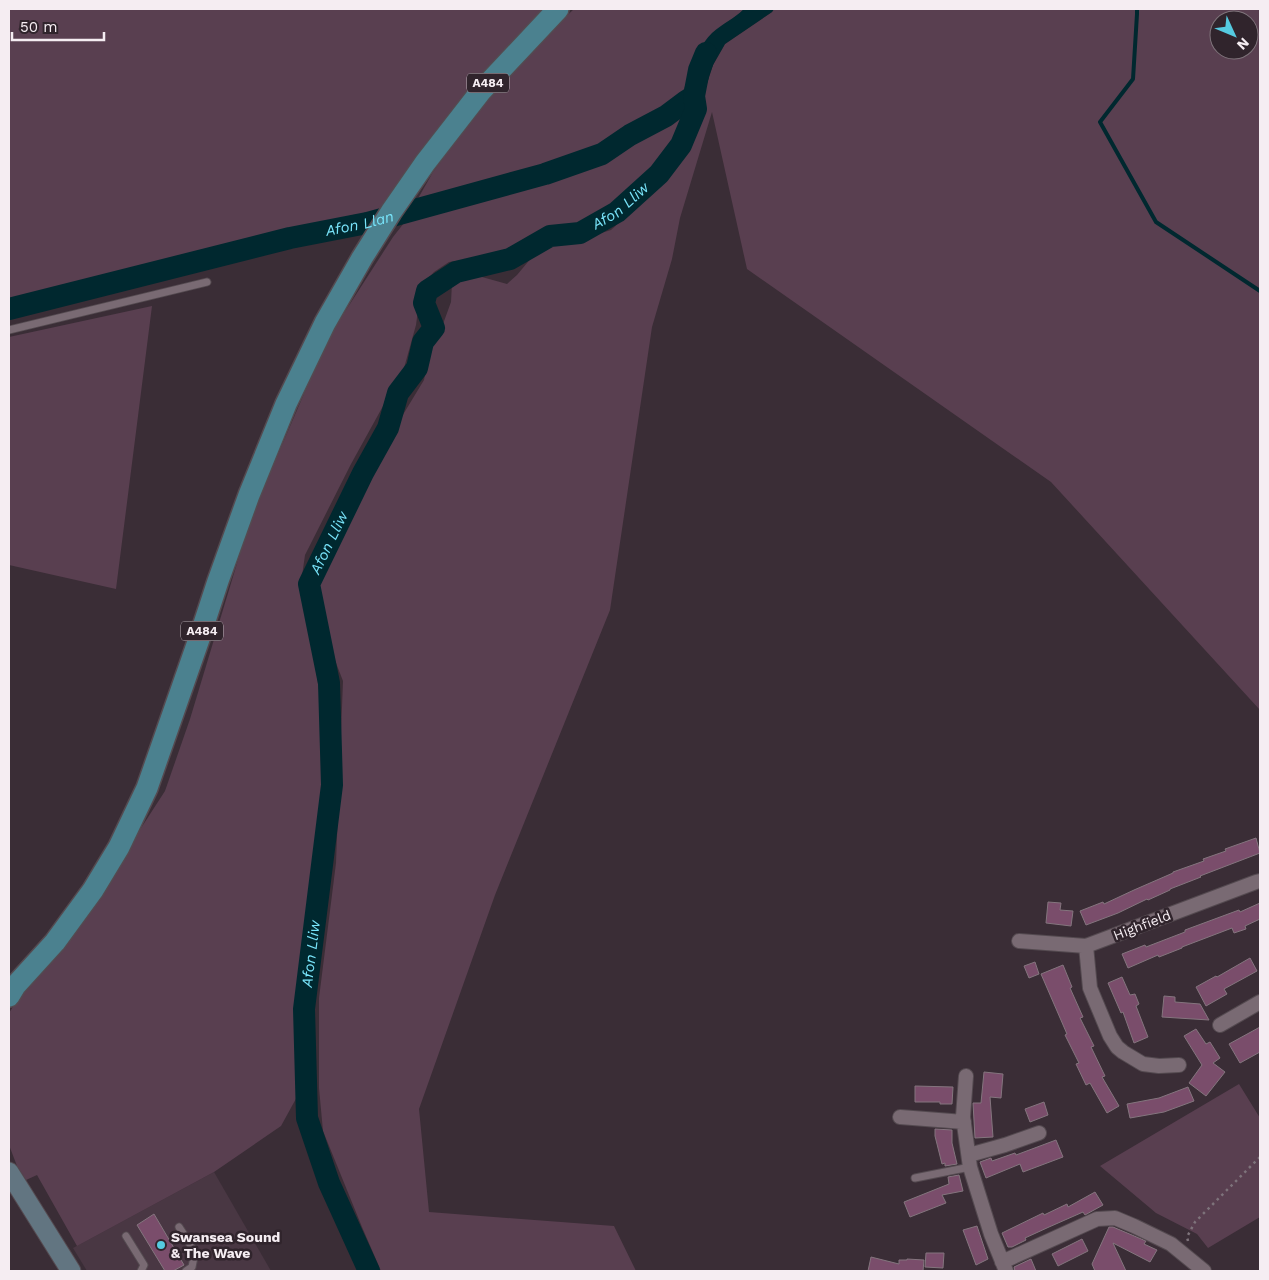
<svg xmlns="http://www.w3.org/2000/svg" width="1269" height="1280" font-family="'Work Sans',sans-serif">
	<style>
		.built { fill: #493743 }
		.green { fill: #593f50; fill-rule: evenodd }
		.water { fill: #00282f }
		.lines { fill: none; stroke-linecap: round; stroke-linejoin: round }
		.stream { stroke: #00282f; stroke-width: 4 }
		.river { stroke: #00282f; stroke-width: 22 }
		.building { fill: #7a4d6b; stroke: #84757e }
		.lane-casing { stroke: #544a50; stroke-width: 9 }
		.street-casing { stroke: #544a50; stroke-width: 16 }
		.secondary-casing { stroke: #544a50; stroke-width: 21 }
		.primary-casing { stroke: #544a50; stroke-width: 24 }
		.path { stroke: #7e737b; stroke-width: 2.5; stroke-dasharray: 2.5 4; stroke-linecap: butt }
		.lane { stroke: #796a73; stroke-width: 7 }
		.street { stroke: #796a73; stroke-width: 14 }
		.secondary { stroke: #627581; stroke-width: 19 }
		.primary { stroke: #4b818f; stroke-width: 21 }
		.poi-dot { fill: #55cae0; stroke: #30242c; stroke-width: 2 }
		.labels { text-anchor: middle; stroke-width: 5; stroke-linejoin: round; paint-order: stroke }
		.shield { fill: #30242c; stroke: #bab1b7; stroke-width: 1 }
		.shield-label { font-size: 12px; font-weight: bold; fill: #f5edf2 }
		.street-label { font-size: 14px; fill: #f5edf2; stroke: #30242c }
		.poi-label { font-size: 14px; font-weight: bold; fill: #f5edf2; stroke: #30242c; text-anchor: start }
		.water-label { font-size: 15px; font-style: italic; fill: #78e4fa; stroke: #30242c }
	</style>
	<rect width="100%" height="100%" fill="#3a2d36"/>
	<path class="built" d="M214,1172L271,1271H87L73,1248Z"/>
	<path class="green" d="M9,9H548L502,55L430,138L377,212L353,215L153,264L9,302Z
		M574,9H744L739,14L712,34L695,57L683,92L677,100L606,146L574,160L482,188L416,202L433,172L480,108L536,45Z
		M774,9H1260V710L1051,482L747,269L712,112L680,218L672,259L652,327L610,610L495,895L419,1109L429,1212L614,1226L636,1271H381L362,1227L323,1131L319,1088V998L336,863L343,681L317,614L319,569L404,413L424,380L431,344L443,324L451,302L452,283L459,276L466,273L473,272L482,277L507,284L517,275L532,257L544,248L580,236L595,235L611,230L635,208L672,165L690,137L713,65L725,44L772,12ZM1219,20H1249V50H1219Z
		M689,106H691V113L686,126L675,146L663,161L641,184L611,210L585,221L538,233L504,253L486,257L449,262L434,272L424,283L420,295L416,325L404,368L351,464L305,555L302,576L303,593L315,663L325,732L322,825L304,961L298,1095L281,1126L214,1172L77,1246L37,1175L26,1180L17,1166L9,1145V1013L16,1002L60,953L165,791L190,719L251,517L328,338L393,237L404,223L447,208L528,186L610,156Z
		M152,306L116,589L9,565V337Z
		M1239,1084L1260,1118V1217L1208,1248L1197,1234L1156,1213L1100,1166Z"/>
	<path class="water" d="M744,9H774L772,12L725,44L713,65L706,86L696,83L689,75C694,60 701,44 712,33C722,24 735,18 744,9Z"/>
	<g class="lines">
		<path class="stream" d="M1137,9V14L1133,79L1100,122L1156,222L1260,291"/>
		<g class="river">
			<path id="s1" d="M9,309L290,238L367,223L545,174L602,154L630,135L666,116L686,101L694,96"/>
			<path id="s2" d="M369,1271L329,1183L307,1118L304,1009L332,785L329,683L309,584L363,473L388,428L398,393L417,368L423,342L434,328L424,303L427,291L456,272L510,259L550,236L580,233L617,212L659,174L681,145L696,109L694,96L699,70L706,53"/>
		</g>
	</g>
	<path class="building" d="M1256,838L1260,853L1200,876L1201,877L1170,889V890L1148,900L1147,899L1118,913L1086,925L1080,911L1103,902L1104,904L1134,890L1173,873V872L1204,861L1203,859L1226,851L1225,849Z
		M1048,902L1061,903L1060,910L1073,911L1071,926L1046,923Z
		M1260,903V919L1245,926L1246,929L1234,933L1232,928L1182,947V948L1159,957L1158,955L1128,968L1122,954L1145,945L1146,947L1185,932V930L1239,910L1240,912Z
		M1250,958L1257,971L1224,989L1227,994L1206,1006L1196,987L1216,976L1217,977Z
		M1035,962L1039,974L1029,978L1024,966Z
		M1063,965L1072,987L1070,988L1083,1017L1080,1018L1094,1046L1091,1047L1105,1076L1102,1077L1119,1106L1107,1113L1090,1083L1086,1085L1076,1064L1079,1063L1065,1035L1067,1034L1041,974Z
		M1122,977L1130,995L1135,994L1139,1004L1136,1006L1148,1037L1134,1043L1123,1012L1121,1013L1108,983Z
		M1164,996L1175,997V1002L1200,1004L1209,1020L1162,1017Z
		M1260,1027V1052L1240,1063L1229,1044Z
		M1196,1029L1206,1044L1210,1042L1220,1058L1213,1063L1225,1072L1206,1096L1189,1083L1202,1065L1184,1036Z
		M984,1072L1003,1074L1001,1098L990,1097L993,1137L975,1138L973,1103H981Z
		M915,1086L953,1087L952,1104H940V1102H915Z
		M1188,1087L1194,1101L1164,1112L1130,1118L1127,1104L1159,1098Z
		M1044,1102L1048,1115L1030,1122L1025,1109Z
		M935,1129L952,1130V1143L957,1164L945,1166V1163L942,1164L935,1136Z
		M1056,1140L1063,1157L1023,1172L1020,1164L986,1178L980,1162L991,1158L992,1161L1015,1153L1016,1155Z
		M959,1175L963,1191L942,1195L946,1203L910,1217L904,1202L949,1184L948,1177Z
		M1095,1192L1103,1205L1085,1215L1083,1212L1049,1227L1025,1238L1026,1240L1012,1247H1008L1002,1233L1043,1213L1044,1215L1067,1204L1068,1207Z
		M154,1214L184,1265L173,1271H165L137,1225Z
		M977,1226L988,1259L976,1265L963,1230Z
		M1109,1227H1113L1146,1241L1144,1244L1157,1250L1150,1262L1113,1243L1126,1271H1095L1092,1264Z
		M1082,1239L1088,1251L1058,1266L1052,1254Z
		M926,1253H944L943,1268L925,1267Z
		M871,1257L899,1264V1260H907V1259L924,1260L923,1271H868Z
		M1031,1259L1036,1271H1015L1014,1267Z"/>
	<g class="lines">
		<g class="lane-casing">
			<path id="lane" d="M9,330L207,282
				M915,1178L970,1167
				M179,1227L195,1252L192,1267L186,1271
				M126,1236L144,1265L141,1271"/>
		</g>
		<g class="street-casing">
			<path id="street" d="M1019,941L1086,946L1256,882L1260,881
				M1086,946L1090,988L1110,1036L1117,1047L1123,1052L1143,1064L1159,1066L1179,1065
				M1220,1025L1260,1002
				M966,1076L963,1117L970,1167L991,1234L1006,1271
				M900,1117L964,1122
				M969,1155L1005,1145L1039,1133
				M1002,1262L1097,1219L1115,1218L1134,1226L1171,1244L1204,1271"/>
		</g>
		<g class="secondary-casing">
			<path id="secondary" d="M9,1172L71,1271"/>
		</g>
		<g class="primary-casing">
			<path id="primary" d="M9,996L15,986L55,942L93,890L119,847L147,788L199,639L218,581L249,495L286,404L325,323L362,258L391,212L425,163L481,91L558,9"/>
		</g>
		<path class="path" d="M1188,1241L1187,1237L1195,1222L1260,1157"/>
		<use href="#lane" class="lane"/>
		<use href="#street" class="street"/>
		<use href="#secondary" class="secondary"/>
		<use href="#primary" class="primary"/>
	</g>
	<circle class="poi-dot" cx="161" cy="1245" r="5"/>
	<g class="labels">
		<g class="shield">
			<rect x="467" y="73.5" width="42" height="19" rx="4"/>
			<rect x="181" y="621.5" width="42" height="19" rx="4"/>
		</g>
		<g class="shield-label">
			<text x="488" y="87">A484</text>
			<text x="202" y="635">A484</text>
		</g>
		<g class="street-label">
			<text transform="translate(1142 925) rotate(-21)" y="5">Highfield</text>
		</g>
		<g class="poi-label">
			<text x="171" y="1242">Swansea Sound<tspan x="171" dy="16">&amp; The Wave</tspan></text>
		</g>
		<g class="water-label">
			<text dy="5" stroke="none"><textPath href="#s2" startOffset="1245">Afon Lliw</textPath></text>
			<text dy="5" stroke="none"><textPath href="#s1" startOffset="361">Afon Llan</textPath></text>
			<text dy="5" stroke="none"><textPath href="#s2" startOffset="749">Afon Lliw</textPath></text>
			<text dy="5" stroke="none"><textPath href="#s2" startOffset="330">Afon Lliw</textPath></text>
		</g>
	</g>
	<rect width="1269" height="1280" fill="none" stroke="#f5edf2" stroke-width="20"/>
	<g transform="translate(1234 35) rotate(134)"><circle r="24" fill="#30242c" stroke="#7f747b"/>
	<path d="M0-4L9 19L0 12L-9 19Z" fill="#55cae0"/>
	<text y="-8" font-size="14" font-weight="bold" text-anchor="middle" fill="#f5edf2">N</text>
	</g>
	<path d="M12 32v8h92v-8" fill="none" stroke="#f5edf2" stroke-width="2.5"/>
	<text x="20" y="32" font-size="15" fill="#f5edf2" stroke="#30242c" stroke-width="4" paint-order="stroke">50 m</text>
</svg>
